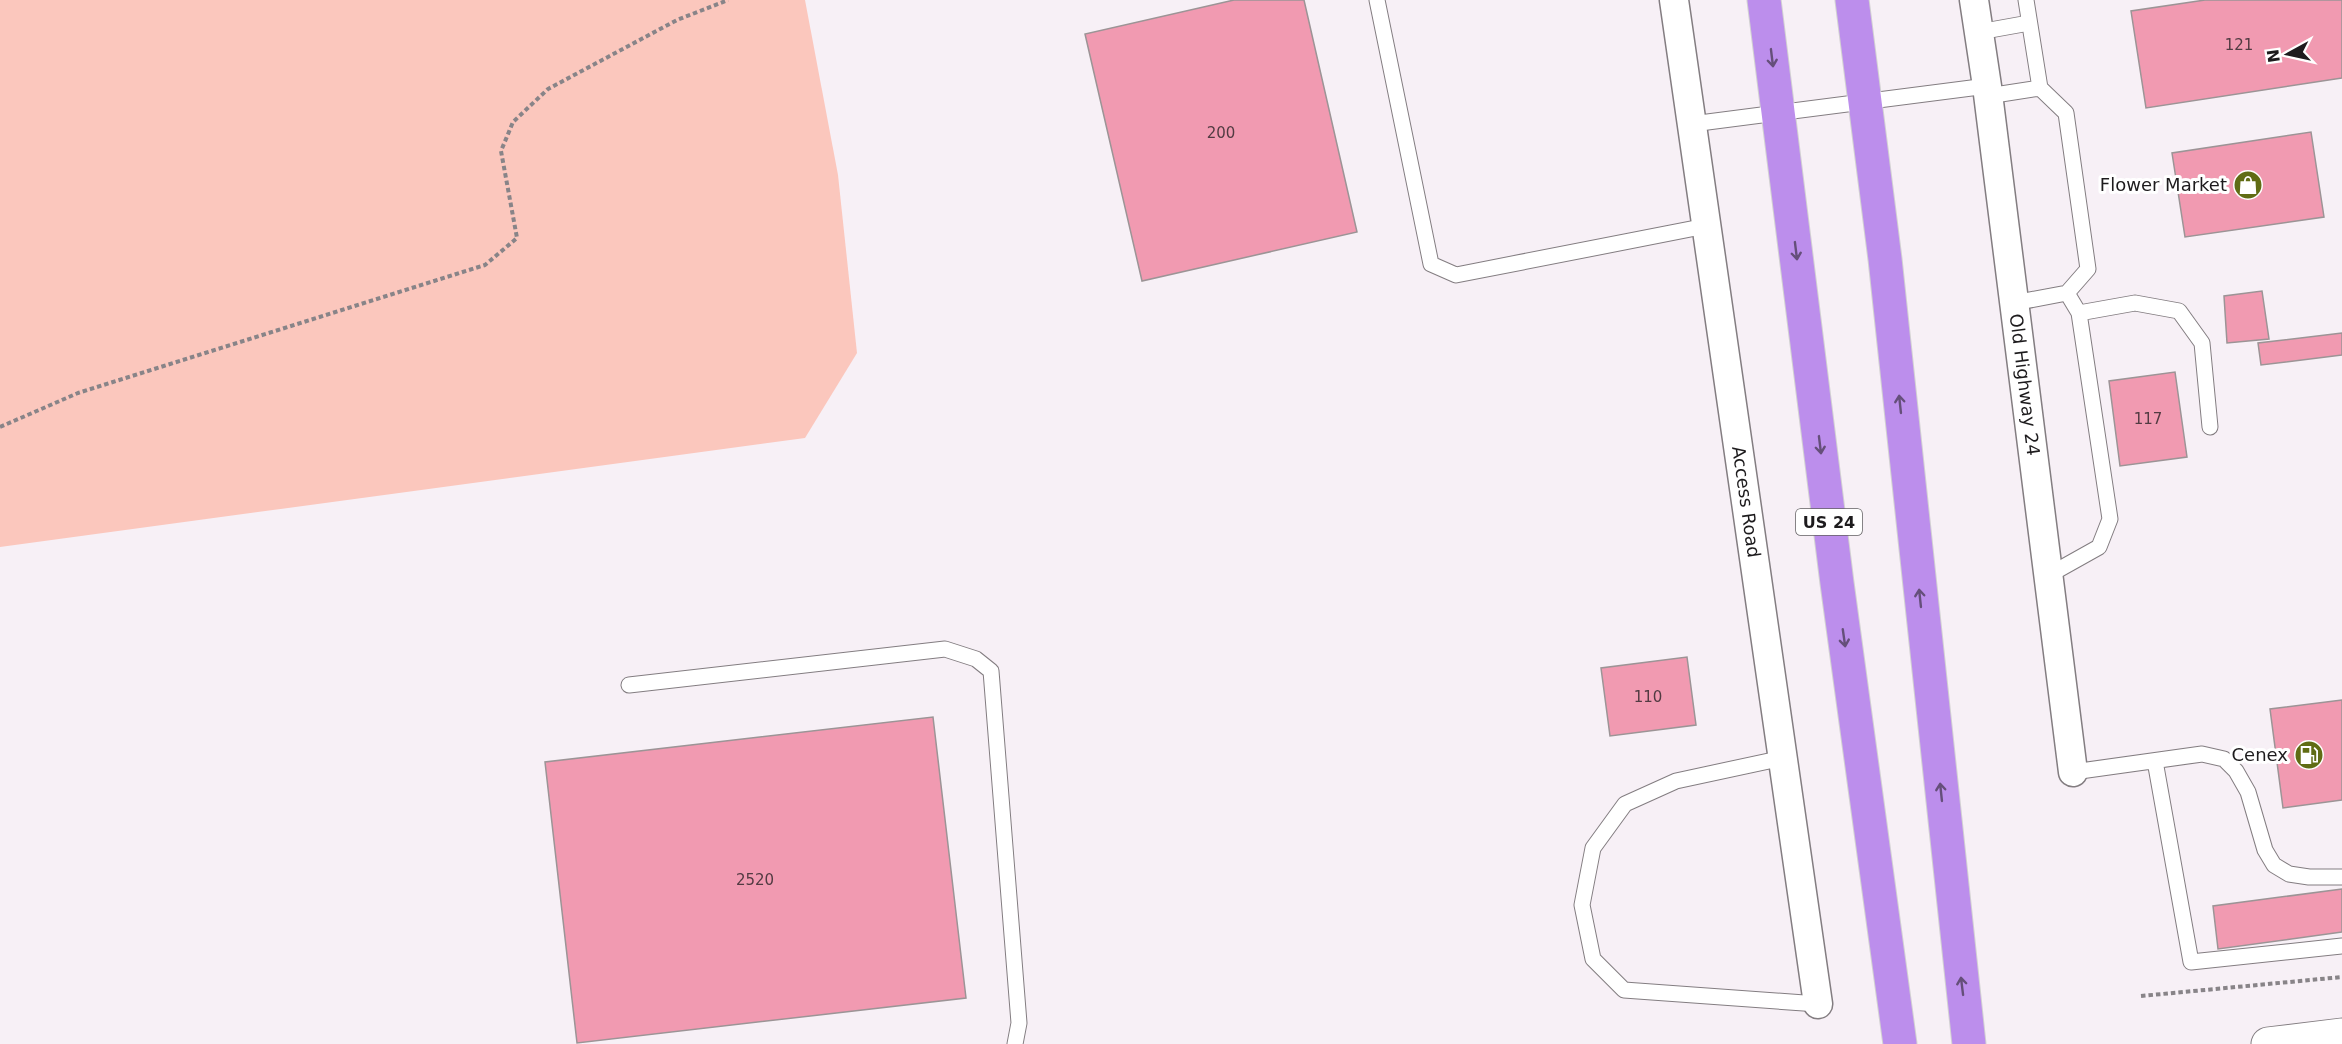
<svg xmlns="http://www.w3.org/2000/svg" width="2342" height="1044" font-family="'DejaVu Sans',sans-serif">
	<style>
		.green { fill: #fbc7bd }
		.building { fill: #f19ab1; stroke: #9c9496; stroke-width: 1.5 }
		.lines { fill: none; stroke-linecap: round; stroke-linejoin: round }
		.service-casing { stroke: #837d81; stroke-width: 17 }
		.minor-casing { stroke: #837d81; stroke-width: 31 }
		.secondary-casing { stroke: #837d81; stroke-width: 35 }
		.trunk-casing { stroke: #d2d1d2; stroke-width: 35 }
		.path { stroke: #888488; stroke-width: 4; stroke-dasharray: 4.5 3; stroke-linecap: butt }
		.service { stroke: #fff; stroke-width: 15 }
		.minor { stroke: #fff; stroke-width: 28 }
		.secondary { stroke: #fff; stroke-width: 33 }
		.trunk { stroke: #bc8eec; stroke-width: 33 }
		.oneway { stroke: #654f7a }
		.labels { text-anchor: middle; stroke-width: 6; stroke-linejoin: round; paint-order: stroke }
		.number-label { font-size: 15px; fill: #523b42 }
		.shield { fill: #fff; stroke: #615f61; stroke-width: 1.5 }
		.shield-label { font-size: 16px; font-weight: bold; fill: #1d1b1d }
		.poi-label { font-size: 18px; fill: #1d1b1d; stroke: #fff; text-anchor: end }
		.street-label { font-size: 18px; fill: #1d1b1d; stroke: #fff }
	</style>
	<rect width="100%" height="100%" fill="#f7f0f6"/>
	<path class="green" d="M0,0H805L838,175L857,353L805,438L0,547Z"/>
	<path class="building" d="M1234,0H1304L1357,232L1142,281L1085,34Z
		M2205,0H2342V78L2146,108L2131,11Z
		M2311,132L2324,217L2185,237L2172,153Z
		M2262,291L2269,339L2227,343L2224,296Z
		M2342,333V355L2261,365L2258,343Z
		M2175,372L2187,457L2120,466L2109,381Z
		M1687,657L1696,725L1610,736L1601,668Z
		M2342,700V800L2283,808L2270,709Z
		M933,717L966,998L577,1043L545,762Z
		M2342,889V932L2218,949L2213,906Z"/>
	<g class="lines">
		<g class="service-casing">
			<path id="service" d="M1377,0L1431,264L1456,275L1706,226
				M2026,0L2040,88
				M1979,32L2029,23
				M1988,96L2040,88L2066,113L2088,269L2067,293
				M1692,124L1987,86
				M2014,303L2067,293L2079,313L2110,519L2099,547L2049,575
				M2079,313L2135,303L2179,311L2202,343L2210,427
				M629,685L945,649L976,659L991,671L1019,1023L1015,1044
				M1783,758L1676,781L1625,804L1593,848L1582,905L1593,959L1624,990L1818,1004
				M2155,761L2191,962L2342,946
				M2073,772L2202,754L2224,759L2236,771L2248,792L2265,850L2274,865L2289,874L2309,877H2342"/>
		</g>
		<g class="minor-casing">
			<g id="minor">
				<path id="s1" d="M1674,0L1818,1004"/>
				<path id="s2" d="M1974,0L1987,86L2073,772"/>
			</g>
		</g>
		<g class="secondary-casing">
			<path id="secondary" d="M2268,1044L2342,1035"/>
		</g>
		<g class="trunk-casing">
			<path id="trunk" d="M1764,0L1837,583L1900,1044
				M1852,0L1885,259L1969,1044"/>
		</g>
		<path class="path" d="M0,427L78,393L485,265L517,238L501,151L513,122L548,89L677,20L728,0
			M2141,996L2342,977"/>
		<use href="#service" class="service"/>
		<use href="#minor" class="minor"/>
		<use href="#secondary" class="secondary"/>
		<use href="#trunk" class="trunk"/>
	</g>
	<defs><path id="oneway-shaft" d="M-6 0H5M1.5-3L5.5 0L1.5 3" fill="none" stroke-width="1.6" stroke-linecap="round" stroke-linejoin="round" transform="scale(1.5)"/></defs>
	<g class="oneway">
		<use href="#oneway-shaft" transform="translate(1772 58) rotate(83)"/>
		<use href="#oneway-shaft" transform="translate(1796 251) rotate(83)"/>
		<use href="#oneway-shaft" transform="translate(1900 404) rotate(-96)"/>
		<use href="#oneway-shaft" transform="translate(1820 445) rotate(83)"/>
		<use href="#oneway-shaft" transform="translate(1920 598) rotate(-96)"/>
		<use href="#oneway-shaft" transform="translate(1844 638) rotate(82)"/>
		<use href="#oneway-shaft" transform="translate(1941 792) rotate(-96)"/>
		<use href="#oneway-shaft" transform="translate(1962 986) rotate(-97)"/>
	</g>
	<defs>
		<g id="shop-disc" transform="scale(1.5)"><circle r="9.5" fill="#606c14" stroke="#fff"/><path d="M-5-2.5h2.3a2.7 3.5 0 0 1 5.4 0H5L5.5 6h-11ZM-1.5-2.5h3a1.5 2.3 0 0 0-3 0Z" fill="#fff"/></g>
		<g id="fuel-disc" transform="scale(1.5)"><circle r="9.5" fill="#606c14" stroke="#fff"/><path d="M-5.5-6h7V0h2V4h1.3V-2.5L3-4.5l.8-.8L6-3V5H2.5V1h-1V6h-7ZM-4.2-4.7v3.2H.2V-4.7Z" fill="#fff"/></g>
	</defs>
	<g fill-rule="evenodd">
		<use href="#shop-disc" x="2248" y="185"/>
		<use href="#fuel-disc" x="2309" y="755"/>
	</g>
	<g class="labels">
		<g class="number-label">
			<text x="2239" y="50">121</text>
			<text x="1221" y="138">200</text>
			<text x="2148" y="424">117</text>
			<text x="1648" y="702">110</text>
			<text x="755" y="885">2520</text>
		</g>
		<rect class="shield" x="1796" y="509" width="66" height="26" rx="4.5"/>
		<g class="shield-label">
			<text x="1829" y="528">US 24</text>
		</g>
		<g class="poi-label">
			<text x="2227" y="191">Flower Market</text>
			<text x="2288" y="761">Cenex</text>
		</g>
		<g class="street-label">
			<text dy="6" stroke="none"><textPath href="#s2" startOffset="388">Old Highway 24</textPath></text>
			<text dy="6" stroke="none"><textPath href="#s1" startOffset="507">Access Road</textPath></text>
		</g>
	</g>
	<g transform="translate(2288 54) rotate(262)" stroke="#ffffff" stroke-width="4.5" paint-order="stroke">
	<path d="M0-4.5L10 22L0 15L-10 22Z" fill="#1d1b1d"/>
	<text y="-9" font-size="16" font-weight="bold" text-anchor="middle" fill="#1d1b1d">N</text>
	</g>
</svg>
